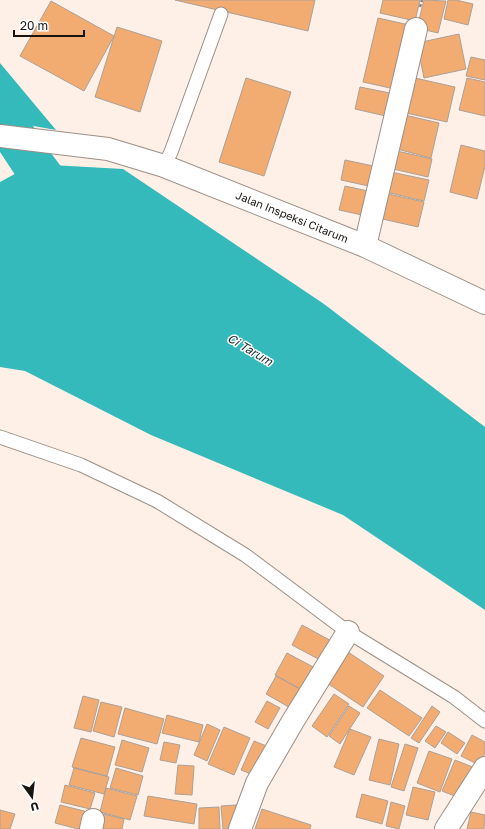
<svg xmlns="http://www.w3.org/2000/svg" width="485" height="829" font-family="'Golos Text',sans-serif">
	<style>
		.water { fill: #35babb }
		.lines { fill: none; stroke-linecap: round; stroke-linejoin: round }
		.river { stroke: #35babb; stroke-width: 42 }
		.building { fill: #f2ac72; stroke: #ada096 }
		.lane-casing { stroke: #9c8f86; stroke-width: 15 }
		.street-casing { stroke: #9c8f86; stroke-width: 24 }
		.path { stroke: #8f867e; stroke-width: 2.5; stroke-dasharray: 3 2; stroke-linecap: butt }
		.lane { stroke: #fff; stroke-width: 13 }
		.street { stroke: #fff; stroke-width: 22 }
		.labels { text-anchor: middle; stroke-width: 3; stroke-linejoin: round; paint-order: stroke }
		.street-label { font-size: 11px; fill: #181410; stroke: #fff }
		.water-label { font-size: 12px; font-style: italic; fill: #192f2f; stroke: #fff }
	</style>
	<rect width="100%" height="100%" fill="#fef0e6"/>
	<path class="water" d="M0,63L56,130L0,120Z
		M33,164L123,169L324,304L485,427V610L343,515L151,435L25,371L0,367V182Z"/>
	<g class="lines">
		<path class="river" d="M0,114L33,164L68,211"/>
	</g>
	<path class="building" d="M175,0H315L308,31Z
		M383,0H420L415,21L380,13Z
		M424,0L446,1L438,33L417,28Z
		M448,0H456L473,4L468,25L444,19Z
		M51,1L114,36L84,91L20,56Z
		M378,18L414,26L399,90L363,82Z
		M117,27L162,41L140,112L95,97Z
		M459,34L466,69L424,78L417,43Z
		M471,57L485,60V80L466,76Z
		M246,78L291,92L264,176L219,162Z
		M415,78L455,87L447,122L406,113Z
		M467,78L485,82V116L459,110Z
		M360,87L395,94L390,117L355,109Z
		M405,115L439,123L431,158L397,149Z
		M461,145L485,151V166L477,199L450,192Z
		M397,151L432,159L428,177L393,169Z
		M345,160L378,167L373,187L341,180Z
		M391,172L429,180L424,201L386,192Z
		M345,186L368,191L362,215L339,210Z
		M384,193L424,202L418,227L378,218Z
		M302,625L335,643L324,662L292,645Z
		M348,652L384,676L363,707L327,683Z
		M287,653L317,669L304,691L275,675Z
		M276,676L304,691L294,710L266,694Z
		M380,690L422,718L409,736L367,708Z
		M334,694L349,704L327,737L312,726Z
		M83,696L99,700L91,732L74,728Z
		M267,701L280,708L268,729L255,722Z
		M101,702L122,707L114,737L93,731Z
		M349,706L360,713L340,744L329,736Z
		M432,706L440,712L419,743L411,738Z
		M125,708L164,719L157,744L118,734Z
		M167,715L203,725L199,742L162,733Z
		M207,724L220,730L207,761L194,755Z
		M436,726L446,732L435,748L425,741Z
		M224,727L250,738L234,775L208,764Z
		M350,729L371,737L354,775L334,767Z
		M448,732L465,743L457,754L441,743Z
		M472,735L485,742V753L479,765L461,756Z
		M81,738L115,747L107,776L72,767Z
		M379,739L399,744L390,785L369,780Z
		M122,740L149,748L142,772L115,765Z
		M254,741L269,747L256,776L241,770Z
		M164,742L180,745L176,763L160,760Z
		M405,744L418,748L404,791L391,787Z
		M429,751L452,759L440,792L417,783Z
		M455,760L475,768L462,799L442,791Z
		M178,765L194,766L192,795L175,794Z
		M74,768L109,777L104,794L69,785Z
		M116,768L143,776L138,795L110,788Z
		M65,785L95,793L90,809L61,802Z
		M413,787L435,792L428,820L406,815Z
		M106,788L137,796L130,820L100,812Z
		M362,794L388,801L382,824L356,817Z
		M148,796L197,804L194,824L144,816Z
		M391,802L405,806L399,829L386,826Z
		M60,805L88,812L83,829H78L55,823Z
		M236,805L238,828L223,829L221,806Z
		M219,807L220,829H199V808Z
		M262,809L311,825L310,829H255Z
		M0,810L15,814L10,829H0Z
		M471,812L485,815L484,829H467Z
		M99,813L124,819L122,829H95Z"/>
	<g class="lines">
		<g class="lane-casing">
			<path id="lane" d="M164,166L171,152L221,14
				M0,437L81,465L157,501L245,555L348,632L454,697L485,721"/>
		</g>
		<g class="street-casing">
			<path id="street" d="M0,136L108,149L164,166L365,246L485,303
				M365,246L416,29
				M91,829L93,820
				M240,829L257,783L293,721L348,632
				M446,829L485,768"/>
		</g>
		<path class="path" d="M420,7L422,0"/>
		<use href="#lane" class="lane"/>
		<use href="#street" class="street"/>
	</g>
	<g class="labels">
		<g class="street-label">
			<text transform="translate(292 217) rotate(22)" y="4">Jalan Inspeksi Citarum</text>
		</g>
		<g class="water-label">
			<text transform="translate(250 350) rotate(31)" y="4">Ci Tarum</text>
		</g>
	</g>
	<g transform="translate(32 797) rotate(165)" stroke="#ffffff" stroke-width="3" paint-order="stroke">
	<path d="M0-3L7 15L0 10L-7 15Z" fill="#181410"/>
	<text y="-6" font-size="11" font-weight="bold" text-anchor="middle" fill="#181410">U</text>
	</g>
	<path d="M14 30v6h70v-6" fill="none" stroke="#181410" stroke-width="2"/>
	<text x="20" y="30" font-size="12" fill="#181410" stroke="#ffffff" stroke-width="3" paint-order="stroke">20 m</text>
</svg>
